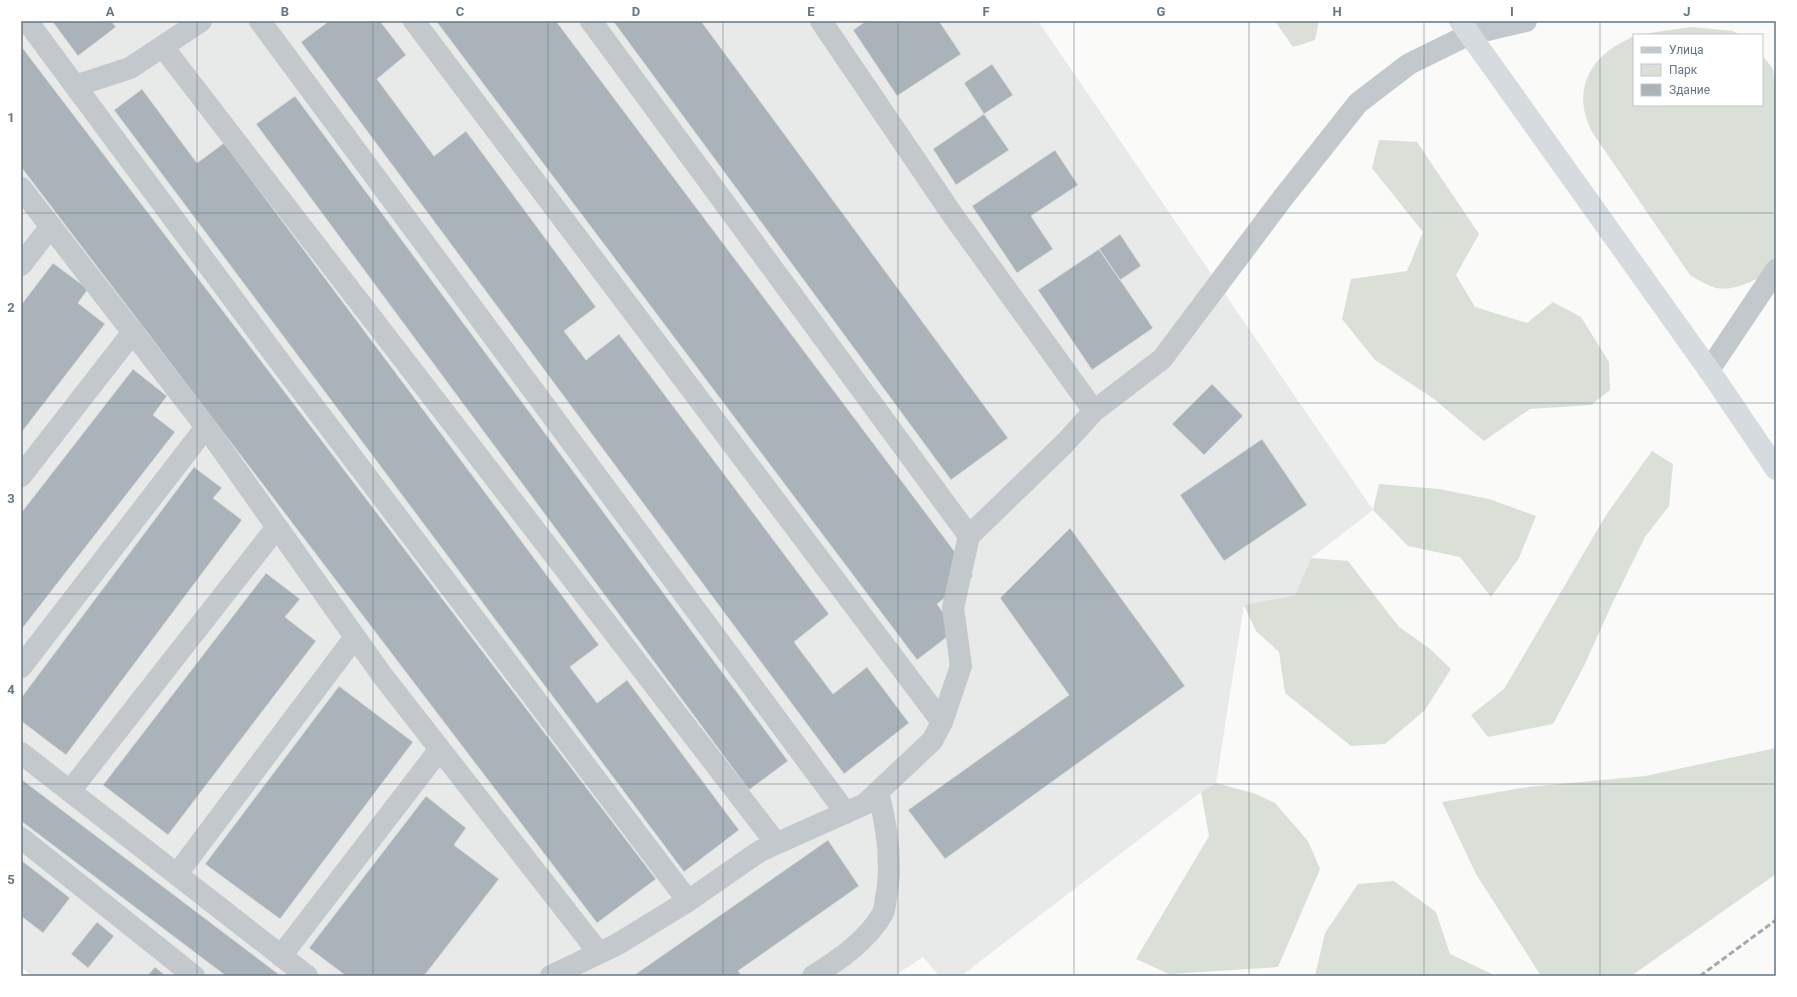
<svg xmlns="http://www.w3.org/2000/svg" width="1797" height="997" font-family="Roboto,sans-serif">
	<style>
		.built { fill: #e8e9e9 }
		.green { fill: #dadfd7 }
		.building { fill: #aab3b9; stroke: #dcdcda }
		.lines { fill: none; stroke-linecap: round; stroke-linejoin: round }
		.minor { stroke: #c3c8cc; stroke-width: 22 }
		.highway { stroke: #d6dbdf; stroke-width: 22 }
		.rail { stroke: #a2aab0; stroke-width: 3; stroke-dasharray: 6 3; stroke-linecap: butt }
		.grid { fill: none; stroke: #657683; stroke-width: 1; stroke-opacity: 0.55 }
		.neatline { fill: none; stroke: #657683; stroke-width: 1.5 }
		.grid-label { font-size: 13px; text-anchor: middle; font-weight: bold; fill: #657683 }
	</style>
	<rect width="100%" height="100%" fill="#fafaf8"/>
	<path class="built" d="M21,21H1038L1373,510L1311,558L1295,595L1244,605L1216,783L1201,792L961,976H939L923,957L895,976H32L21,967Z"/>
	<path class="green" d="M1275,21H1319L1315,40L1293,47Z
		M1691,27L1733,31L1740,35H1636Z
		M1634,36V105H1762V55L1773,69L1776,93V269C1759,278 1732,294 1713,287C1705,284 1697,279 1690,275L1592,132C1577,103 1581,73 1607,52C1615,45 1625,41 1634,36Z
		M1379,140L1417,142L1479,234L1456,275L1475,307L1527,323L1553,302L1581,317L1609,362L1610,390L1591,405L1530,409L1484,441L1434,399L1375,360L1342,319L1351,279L1407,271L1423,232L1372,168Z
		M1652,451L1673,464L1669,506L1645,537L1612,604L1583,668L1553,724L1488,737L1471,715L1504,689L1606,515Z
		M1379,484L1439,489L1489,499L1536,516L1519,558L1491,597L1460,557L1408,546L1373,510Z
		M1311,558L1348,561L1399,627L1429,648L1451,669L1425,710L1385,744L1351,746L1285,693L1279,652L1256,631L1244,605L1295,595Z
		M1776,748V874L1631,976H1541L1476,874L1442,802L1528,787L1645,776Z
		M1216,783L1256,794L1275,803L1308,841L1320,869L1278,967L1169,974L1136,959L1209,836L1201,792Z
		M1394,881L1436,912L1450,954L1496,976H1315L1325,933L1358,884Z"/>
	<path class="building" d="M52,21H111L116,27L78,56Z
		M329,21H380L406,55L377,79L434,156L466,131L596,307L564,331L586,360L619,334L829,614L794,642L833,694L867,667L909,723L844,774L301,42Z
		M436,21H556L973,576L937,604L956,630L917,660Z
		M613,21H701L1008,438L951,480Z
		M866,21H939L961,54L897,96L853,30Z
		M21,46L656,879L597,923L21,167Z
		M992,64L1013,95L984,114L964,83Z
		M142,89L197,163L224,143L599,645L570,667L597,703L627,680L739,830L684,872L114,110Z
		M295,96L788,761L749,790L256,124Z
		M984,114L1009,150L956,185L933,149Z
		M1055,150L1078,185L1031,216L1053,249L1017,273L972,206Z
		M1120,234L1141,266L1120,280L1099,249Z
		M1099,249L1153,328L1092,370L1038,290Z
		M53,263L88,289L78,303L105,324L21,433V305Z
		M133,369L167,396L153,415L175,432L21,630V513Z
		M1212,384L1243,416L1204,455L1172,424Z
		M1262,439L1307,505L1224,561L1180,495Z
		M194,467L222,488L213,498L242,520L66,755L21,721V698Z
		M1070,528L1185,686L945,859L908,810L1069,695L1000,598Z
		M266,573L300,599L285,617L316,641L168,835L103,785Z
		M339,686L413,742L280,919L205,864Z
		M21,779L281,976H226L21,821Z
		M426,796L466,828L454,845L499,879L424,976H346L309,948Z
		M828,840L859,886L738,971L742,976H633Z
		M21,860L70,898L43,933L21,916Z
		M97,922L114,936L88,968L71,954Z
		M155,967L166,976H147Z"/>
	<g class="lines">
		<path class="minor" d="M27,21L280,362L688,901
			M260,21L846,813
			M414,21L942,722
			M591,21L969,536
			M821,21L952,214L1094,411
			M163,47L776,843
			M75,86L130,68L201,21
			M21,188L206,427L382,675L599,953
			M21,265L51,226
			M1709,370L1776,270
			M21,476L133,332
			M21,667L206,427
			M21,753L307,976
			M70,791L277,527
			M21,838L194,976
			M177,874L355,637
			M281,956L440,749
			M551,976L616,945L688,901L760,851L865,804L932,741L942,722L961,666L953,608L969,536L1066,442L1094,411L1162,359L1282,199L1358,103L1409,64L1470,34L1526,21
			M813,976C839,960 868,940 883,913C885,909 885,903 886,898C893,863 887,826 878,792"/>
		<path class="highway" d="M1460,21L1709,370L1776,469"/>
		<path class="rail" d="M1700,976L1776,920"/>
	</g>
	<path class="grid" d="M197,21V976M373,21V976M548,21V976M723,21V976M898,21V976M1074,21V976M1249,21V976M1424,21V976M1600,21V976M21,213H1776M21,403H1776M21,594H1776M21,784H1776"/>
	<rect width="1797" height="997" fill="none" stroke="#ffffff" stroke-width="44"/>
	<rect x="1633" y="34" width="130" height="72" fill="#ffffff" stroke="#c1c8cd"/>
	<rect x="1641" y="47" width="20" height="6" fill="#c3c8cc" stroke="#c1c8cd"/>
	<text x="1669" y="54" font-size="12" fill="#657683">Улица</text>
	<rect x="1641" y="64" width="20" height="12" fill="#dadfd7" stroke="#c1c8cd"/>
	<text x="1669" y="74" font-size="12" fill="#657683">Парк</text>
	<rect x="1641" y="84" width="20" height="12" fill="#aab3b9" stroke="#c1c8cd"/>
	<text x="1669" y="94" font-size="12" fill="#657683">Здание</text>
	<rect x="22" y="22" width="1753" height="953" class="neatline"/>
	<g class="grid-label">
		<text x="110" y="16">A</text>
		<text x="285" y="16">B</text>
		<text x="460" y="16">C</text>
		<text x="636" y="16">D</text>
		<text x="811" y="16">E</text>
		<text x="986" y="16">F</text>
		<text x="1161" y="16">G</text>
		<text x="1337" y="16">H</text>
		<text x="1512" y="16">I</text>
		<text x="1687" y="16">J</text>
		<text x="11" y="122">1</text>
		<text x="11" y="312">2</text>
		<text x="11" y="503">3</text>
		<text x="11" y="694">4</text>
		<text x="11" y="884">5</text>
	</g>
</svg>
